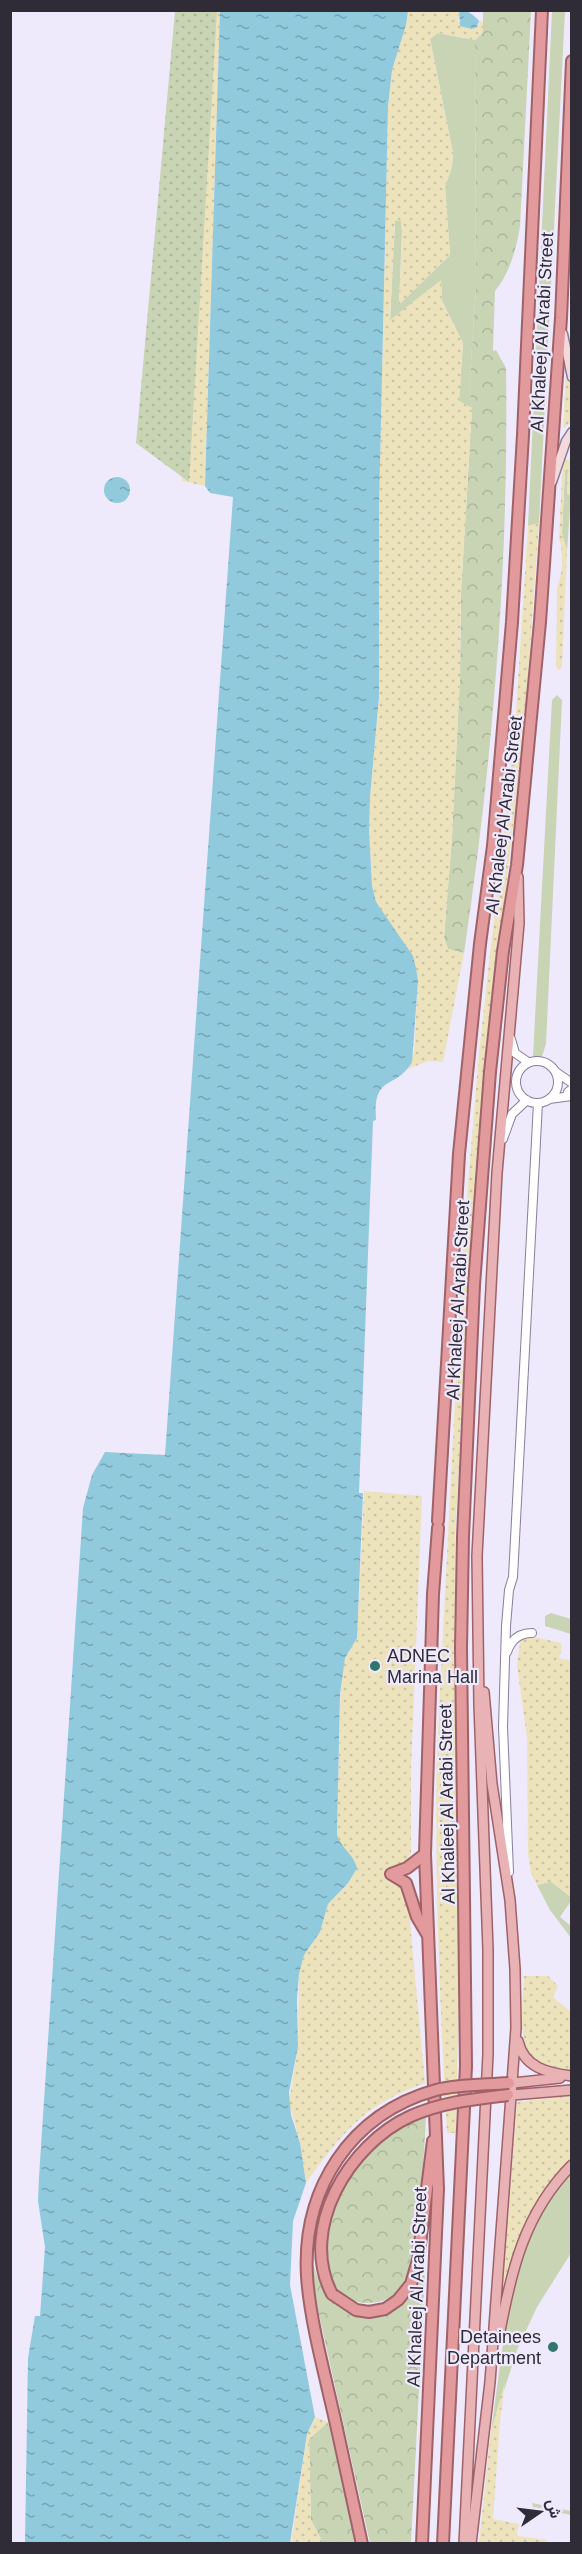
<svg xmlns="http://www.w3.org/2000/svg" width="582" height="2554" font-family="Arial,Vazirmatn,sans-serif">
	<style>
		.grass { fill: #c8d4b4 }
		.forest { fill: url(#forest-crowns) }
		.sand { fill: url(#sand-dots) }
		.park { fill: url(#park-dots) }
		.water { fill: url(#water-ripples) }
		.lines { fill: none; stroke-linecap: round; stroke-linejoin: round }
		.tertiary-casing { stroke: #887e9b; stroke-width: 10 }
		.secondary-casing { stroke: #887e9b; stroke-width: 11 }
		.primary-casing { stroke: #9f6269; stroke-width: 12 }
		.trunk-casing { stroke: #9f6269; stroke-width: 14 }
		.tertiary { stroke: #fff; stroke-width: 8 }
		.secondary { stroke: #f4d9da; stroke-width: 8 }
		.primary { stroke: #e9b3b5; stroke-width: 9 }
		.trunk { stroke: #e29a9c; stroke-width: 10 }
		.trunk-bridge-casing { stroke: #9f6269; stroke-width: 14; stroke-linecap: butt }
		.trunk-bridge { stroke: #e29a9c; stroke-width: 10 }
		.poi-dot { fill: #30766b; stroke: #efe9fc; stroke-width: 2 }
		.labels { text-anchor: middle; stroke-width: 4.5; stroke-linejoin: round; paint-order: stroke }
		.street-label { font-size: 18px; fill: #2f2b37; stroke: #efe9fc }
		.poi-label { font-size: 18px; fill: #2f2b37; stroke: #efe9fc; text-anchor: start }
	</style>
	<defs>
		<pattern id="forest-crowns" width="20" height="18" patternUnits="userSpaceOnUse" patternTransform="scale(1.5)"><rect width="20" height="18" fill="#c8d4b4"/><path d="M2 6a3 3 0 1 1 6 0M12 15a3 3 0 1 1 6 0" fill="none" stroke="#acb69b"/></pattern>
		<pattern id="sand-dots" width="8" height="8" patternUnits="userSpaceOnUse" patternTransform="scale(1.5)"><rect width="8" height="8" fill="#ece3bd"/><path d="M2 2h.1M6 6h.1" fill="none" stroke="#cbc3a3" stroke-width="1.8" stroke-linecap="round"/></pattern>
		<pattern id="park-dots" width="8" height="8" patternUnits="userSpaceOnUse" patternTransform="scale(1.5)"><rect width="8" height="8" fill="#c8d4b4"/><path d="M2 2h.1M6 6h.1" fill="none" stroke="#acb69b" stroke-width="1.8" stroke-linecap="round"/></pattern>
		<pattern id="water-ripples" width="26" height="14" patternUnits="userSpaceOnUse" patternTransform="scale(1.5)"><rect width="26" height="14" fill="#90cadc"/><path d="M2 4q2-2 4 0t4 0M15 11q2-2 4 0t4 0" fill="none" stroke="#76a4b3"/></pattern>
	</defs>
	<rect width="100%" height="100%" fill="#efe9fc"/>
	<path class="grass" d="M552,11H565L539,523L528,526Z
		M437,33L475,40L476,289L469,390L472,408L459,401L463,343L442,301L441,281L390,321L395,221H401L402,231L399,304L450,255L445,186L452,167L453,153L430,39Z
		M565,470H568L567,494L571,495L567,551L562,533Z
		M557,695L562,700L546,1044L542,1056L536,1059L533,1056L552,700Z
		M551,1613L571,1619V1634L545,1626V1616Z
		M551,1881L571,1897V1901L560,1917L571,1926V1938L550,1910L537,1885Z
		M571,2171V2253L537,2307L517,2350L491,2431C504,2348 508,2231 571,2171Z
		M532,2503L571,2511V2515L533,2507Z"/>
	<path class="forest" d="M483,11H531L520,226C517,247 509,275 495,291L493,351L496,350L506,368C509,563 493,759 464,953L448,949L444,938L452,837L460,677L461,593L472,408L469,390L476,289L475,40L483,32Z
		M426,2113C425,2152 421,2189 416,2227C414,2244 414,2266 406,2281C400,2292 390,2299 378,2302C324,2312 321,2250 331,2213C335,2198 345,2180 353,2168C370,2142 399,2127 426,2113Z
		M311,2258C316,2273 320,2288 331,2300C342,2311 353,2315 369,2314C398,2312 409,2302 421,2275L425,2276L411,2543H370L314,2292Z
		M328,2422L356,2543H323L311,2520L309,2439Z"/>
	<path class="sand" d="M208,11H220L205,486L182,481Z
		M408,11H459L458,22L479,25V21L483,22V32L475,40L438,33L430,39L453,153L452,167L445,186L450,255L399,305L402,231L401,221H395L390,320L441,280L442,301L463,343L459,401L472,408L461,593L460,677L452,837L444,938L448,949L464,953L443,1062L428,1061L408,1069L414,1051L418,981L412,956L376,903L372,886L369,831L370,797L379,697V509L388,106L392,70L406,25Z
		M566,371L571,386L572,421L563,429Z
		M566,451V460H569L571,451V495L567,494L568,471L565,470L562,533L567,551L562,666L559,670L556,668L557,588C563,572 564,554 559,538L563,456Z
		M539,523L524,730L487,1053L470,1244L455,1541V1750L459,1990L456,2133H447C440,2006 434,1878 437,1750L463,1243L479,1053L515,728L528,526Z
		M364,1491L422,1496L411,1770V1853L406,1862L394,1867V1873L407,1889L425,2083C363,2105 343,2132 306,2183L300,2143L289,2102L298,2047L299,1974L304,1955L320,1932L328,1904L348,1883L356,1863L338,1841L337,1834L341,1676L345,1658L357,1638Z
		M530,1636L561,1643L562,1647L559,1658L571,1661V1897L551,1882L537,1885L531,1873L528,1855L527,1738L517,1665L520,1643L524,1637Z
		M524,1976H548L558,1986L553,1997L571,2012V2070C511,2076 522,2016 524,1976Z
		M571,2096V2165L536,2211L500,2329L490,2382L506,2241L517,2102Z
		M505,2382L500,2422L493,2519L519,2524L517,2536L548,2540L542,2543H479L491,2431Z
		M315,2417L328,2422L309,2439L311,2520L323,2543L291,2544L307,2434Z"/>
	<path class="park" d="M175,11H217L189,482L136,443Z"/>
	<path class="water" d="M220,11H408L406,25L392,70L388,106L379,509V697L370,797L369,831L372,886L376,902L413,956L416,968L418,981L412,1062C395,1091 373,1073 376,1120L373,1121L359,1493H363L357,1638L345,1658L340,1694L337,1834C340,1848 354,1854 357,1868L348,1883L328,1904L320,1932L304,1955L299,1974L297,1999L298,2047L289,2092L291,2115L300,2143L306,2183L293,2221L290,2285L315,2417L307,2434L290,2543H25L28,2358L35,2316H40L45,2247L38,2201L39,2177L83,1508L92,1475L105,1452L165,1455L233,497L210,493L205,486Z
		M459,11C467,10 473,14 479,21L477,27L472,29L460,26Z
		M104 490a13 13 0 1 1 26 0a13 13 0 1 1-26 0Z"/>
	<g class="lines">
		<g class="tertiary-casing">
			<path id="tertiary" d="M511,1039L515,1053L528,1062
				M516 1082a21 21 0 1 1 42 0a21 21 0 1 1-42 0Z
				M556,1072L572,1083
				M549,1099L572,1096L568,1092L572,1089
				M503,1139L512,1114L527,1100
				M507,1652C511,1640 519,1633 532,1633
				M509,1872L503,1727L506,1626L509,1590L513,1577L538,1103"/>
		</g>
		<g class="secondary-casing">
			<path id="secondary" d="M563,334L572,377
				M552,482L566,441L572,432"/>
		</g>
		<g class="primary-casing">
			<path id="primary" d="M518,2041C524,2068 548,2073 572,2076
				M513,2083L560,2078
				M512,2095L572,2090
				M499,2336C511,2272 524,2213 572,2165
				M464,2544L488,2054V1950L479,1704L477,1556L497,1173L519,923L518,877
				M471,2544L490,2382L516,2028L515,1969L510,1900L492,1784L484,1692"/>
		</g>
		<g class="trunk-casing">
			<path id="trunk" d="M438,1521L459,1154L480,944L493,846L512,622L523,435L542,10
				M391,1874L406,1883L417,1917L427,1934
				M391,1874L407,1868L425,1854
				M332,2294L356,2310L369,2312L385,2309L398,2300L411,2284L418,2260L433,2141
				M337,2429L362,2544
				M422,2544L438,2189L425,1854L433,1594L438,1528
				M443,2544L466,2066L461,1648L463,1537L474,1285L490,1072L503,951L517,865L540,622L561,318L572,61"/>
		</g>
		<use href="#tertiary" class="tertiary"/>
		<use href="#secondary" class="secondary"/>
		<use href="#primary" class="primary"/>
		<use href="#trunk" class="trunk"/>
		<g class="trunk-bridge-casing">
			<path id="trunk-bridge" d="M332,2294C298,2229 349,2144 411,2116C442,2102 475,2099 508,2095
				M337,2429C327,2382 310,2323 307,2276C302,2189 350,2114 436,2090C459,2084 485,2085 509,2083"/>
		</g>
		<use href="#trunk-bridge" class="trunk-bridge"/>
	</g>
	<g class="poi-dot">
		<circle cx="375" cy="1666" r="6"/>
		<circle cx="553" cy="2347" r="6"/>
	</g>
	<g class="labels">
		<g class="street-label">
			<text transform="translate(542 332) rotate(-87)" y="6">Al Khaleej Al Arabi Street</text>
			<text transform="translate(504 815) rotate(-83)" y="6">Al Khaleej Al Arabi Street</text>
			<text transform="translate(458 1300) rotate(-87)" y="6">Al Khaleej Al Arabi Street</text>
			<text transform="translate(447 1804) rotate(-91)" y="6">Al Khaleej Al Arabi Street</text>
			<text transform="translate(417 2287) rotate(-88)" y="6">Al Khaleej Al Arabi Street</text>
		</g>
		<g class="poi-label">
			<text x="387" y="1662">ADNEC<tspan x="387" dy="21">Marina Hall</tspan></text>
			<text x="541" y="2343" text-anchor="end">Detainees<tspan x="541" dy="21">Department</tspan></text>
		</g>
	</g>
	<rect width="582" height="2554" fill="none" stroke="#2f2b37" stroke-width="24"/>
	<g transform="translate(540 2512) rotate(76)" stroke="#efe9fc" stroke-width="4.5" paint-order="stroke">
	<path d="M0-4.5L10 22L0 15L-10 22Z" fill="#2f2b37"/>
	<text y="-9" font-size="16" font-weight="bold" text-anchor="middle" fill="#2f2b37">ش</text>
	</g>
</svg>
